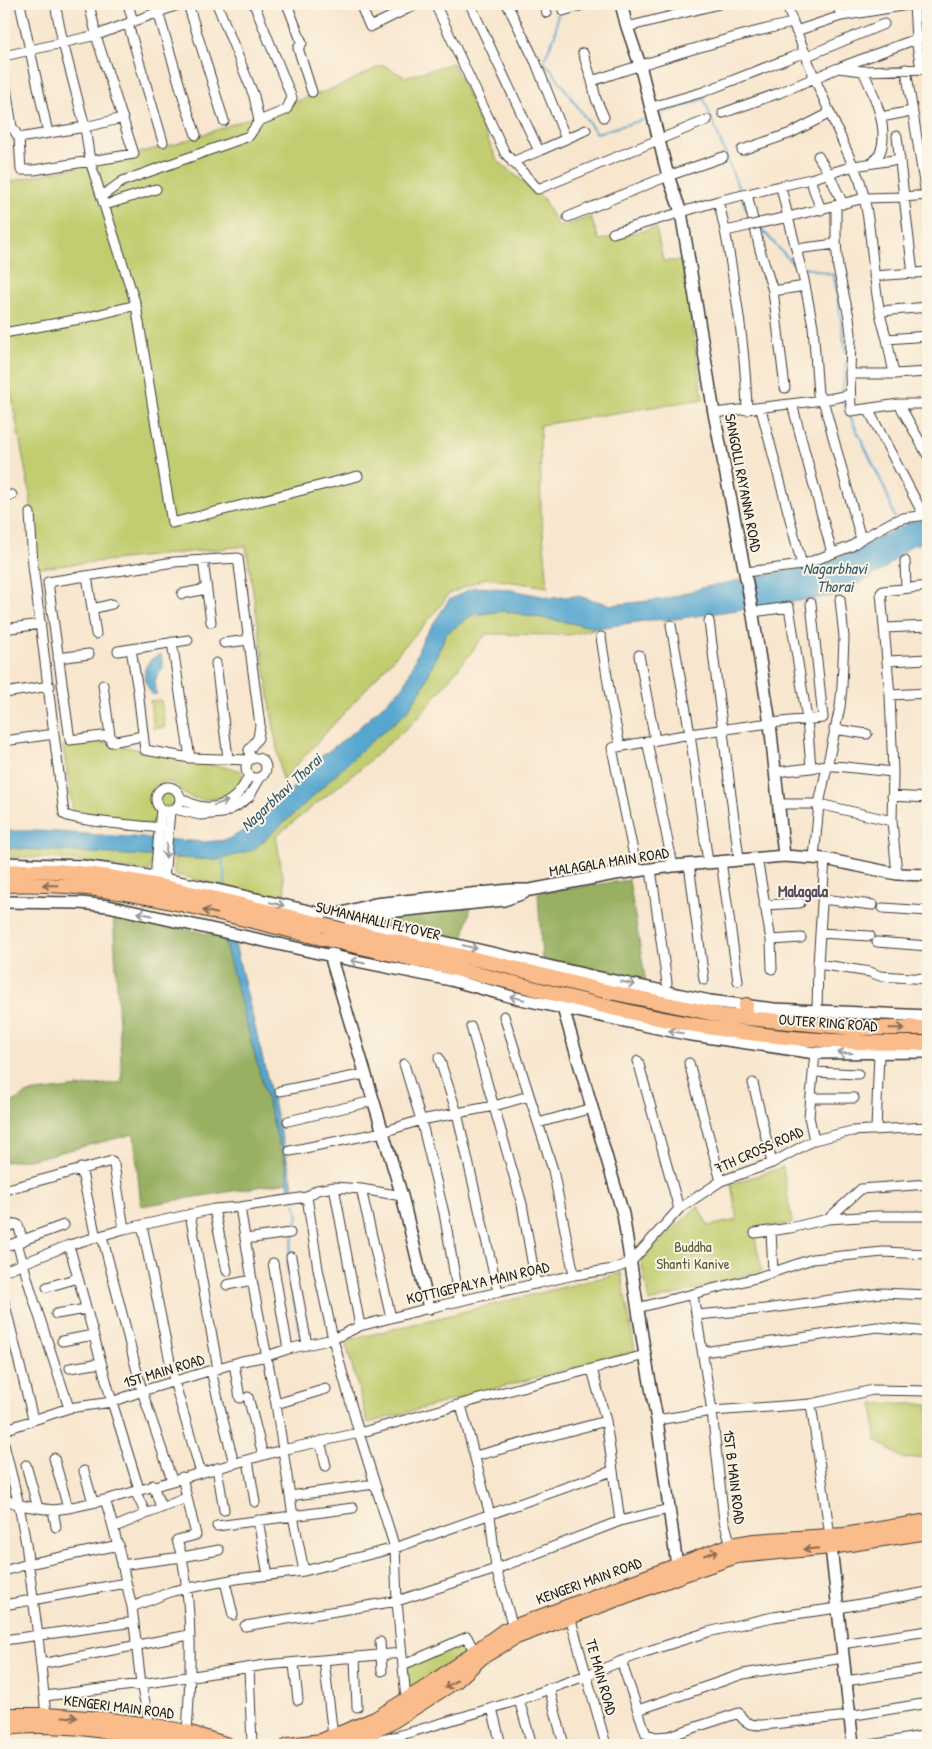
<svg xmlns="http://www.w3.org/2000/svg" width="932" height="1749" font-family="'Patrick Hand',sans-serif">
	<style>
		.green { fill: #c1cd6f; stroke: #6e7446 }
		.forest { fill: #98b062; stroke: #5a663f }
		.water { fill: #56a7d0; stroke: #396276 }
		.lines { fill: none; stroke-linecap: round; stroke-linejoin: round }
		.stream { stroke: #56a7d0; stroke-width: 2 }
		.minor-casing { stroke: #3d3a37; stroke-width: 11 }
		.tertiary-casing { stroke: #3d3a37; stroke-width: 14 }
		.primary-casing { stroke: #3d3a37; stroke-width: 16 }
		.trunk-casing { stroke: #3d3a37; stroke-width: 16 }
		.minor { stroke: #fff; stroke-width: 9 }
		.tertiary { stroke: #fff; stroke-width: 11 }
		.primary { stroke: #f9bc8a; stroke-width: 14 }
		.trunk { stroke: #f9bc8a; stroke-width: 14 }
		.minor-bridge-casing { stroke: #3d3a37; stroke-width: 11; stroke-linecap: butt }
		.trunk-bridge-casing { stroke: #3d3a37; stroke-width: 16; stroke-linecap: butt }
		.minor-bridge { stroke: #fff; stroke-width: 9 }
		.trunk-bridge { stroke: #f9bc8a; stroke-width: 14 }
		.oneway { stroke: #999 }
		.oneway2 { stroke: #8a6c53 }
		.labels { text-anchor: middle; stroke-width: 4; stroke-linejoin: round; paint-order: stroke }
		.street-label { font-size: 15px; fill: #1c1c1c; stroke: #fcf5e5 }
		.park-label { font-size: 15px; fill: #565a39; stroke: #fcf5e5 }
		.water-label { font-size: 16px; font-style: italic; fill: #365b6d; stroke: #fcf5e5 }
		.neighbourhood-label { font-size: 16px; font-weight: bold; fill: #544c65; stroke: #fcf5e5 }
	</style>
	<rect width="100%" height="100%" fill="#fcf5e5"/>
	<filter id="ink" filterUnits="userSpaceOnUse"><feTurbulence type="fractalNoise" baseFrequency=".02" numOctaves="2"/><feDisplacementMap in="SourceGraphic" scale="10" xChannelSelector="R" yChannelSelector="G"/><feConvolveMatrix kernelMatrix="1 2 1 2 8 2 1 2 1" color-interpolation-filters="sRGB"/></filter>
	<filter id="wash" filterUnits="userSpaceOnUse"><feTurbulence type="fractalNoise" baseFrequency=".0096" numOctaves="4" result="noise"/><feDisplacementMap in="SourceGraphic" scale="20" xChannelSelector="R" yChannelSelector="G"/><feGaussianBlur stdDeviation="1.12" result="paint"/><feColorMatrix in="noise" values="0 0 0 0 0 0 0 0 0 0 0 0 0 0 0 0 0 1.4 0 .05"/><feComposite in="paint" operator="in"/></filter>
	<g filter="url(#wash)">
		<rect width="100%" height="100%" fill="#f8e6ce"/>
		<path class="green" d="M453,63L497,160L543,198L558,227L591,217L599,240L656,228L663,261H682L703,399L540,425L541,512L548,587L485,578L449,594L433,615L282,781L246,546L37,568L30,495L4,356V331L5,329L4,321V183L176,144L340,86L383,65L405,77Z
			M503,611L598,628L569,635L486,634L418,718L361,768L276,836L287,902L174,874V858L217,860L368,744L407,712L424,685L446,634L472,615Z
			M161,700L165,727L154,729L150,701Z
			M96,741L239,770L243,774C239,798 206,805 186,795C180,792 180,784 172,783C156,779 144,794 157,808L155,825L73,812L63,746Z
			M160 799a8 8 0 1 1 16 0a8 8 0 1 1-16 0Z
			M11,847L153,856L149,872L54,858L4,857V848Z
			M783,1167L792,1223L753,1229L762,1271L649,1302L641,1259L698,1206L708,1226L737,1220L731,1184Z
			M621,1273L635,1351L368,1423L345,1341Z
			M873,1404H928V1455L925,1457L904,1459L876,1440Z
			M461,1642L468,1652L410,1690L406,1668Z"/>
		<path class="forest" d="M629,880L646,983L542,959L538,893Z
			M471,906L463,941L375,922V917Z
			M113,914L223,937L279,1144L284,1154L288,1182L141,1206L134,1134L33,1159L4,1162V1107L28,1093L122,1082Z"/>
		<path class="water" d="M928,520V542L912,545L883,570L839,595L675,619L650,620L598,628L503,611L472,615L446,634L424,685L407,712L368,744L294,814L253,850L217,860L4,848V831H40L205,842L226,840L250,828L292,789L318,759L355,731L405,685L423,639L449,600L474,587L506,589L552,598L577,596L612,605L666,599L705,587L820,565L840,557L911,522Z
			M161,654L163,669C155,674 153,685 157,694L153,695C141,681 140,661 161,654Z
			M223,937L234,940L296,1197H290L284,1154L279,1144Z"/>
		<g class="lines">
			<path class="stream" d="M559,4L555,35L543,62L551,69L596,133L650,118
				M656,116L704,99L740,192
				M742,199L747,211
				M759,226L792,263L797,265
				M804,267L834,275L846,353
				M842,393L846,363
				M842,400L885,489L895,518
				M222,857L226,887
				M289,1254L298,1216L295,1203
				M288,1261L287,1265L302,1343"/>
		</g>
	</g>
	<g filter="url(#ink)">
		<g class="lines">
			<g class="minor-casing">
				<path id="minor" d="M20,4L48,133
					M55,4L63,43L85,127L90,161L136,305
					M128,4L133,22
					M188,4L224,121
					M254,4L292,98L286,110L259,121
					M287,4L302,43L298,48L312,92
					M360,4L370,27L417,4
					M435,4L505,153L538,189L707,120
					M470,4L539,151L566,139
					M507,4L536,63L566,139L586,130
					M543,4L547,13
					M786,4L815,79L860,181C875,232 870,288 887,339L928,336
					M837,4L841,16
					M914,4L916,39L921,69
					M563,11L586,4
					M158,12L185,103L196,135
					M128,24L163,142
					M627,27L719,4
					M796,31L841,16L914,4
					M583,53L592,81
					M4,56L97,35L180,4
					M807,56L884,24
					M841,67L916,39L928,37
					M906,69L926,195
					M863,71C873,92 890,129 880,153C878,156 875,160 873,163
					M4,75L12,127L19,138L85,127L123,118
					M652,107L703,92L805,52
					M723,113L779,93L838,68L863,71L928,69
					M604,117L596,99L592,81C658,59 724,38 792,23
					M881,117L912,111
					M897,136L913,274
					M19,138L21,170H34L134,154L98,42L89,4
					M742,150L791,133L830,113
					M818,156L829,174L843,204
					M512,162L539,151
					M810,179L821,210
					M747,194L760,250L773,291L785,388
					M102,196L123,181L249,136L259,121L254,96L217,4
					M718,201C726,229 730,256 734,284C741,326 746,368 747,410
					M105,205L156,189
					M836,206V240L838,268L849,317L851,334L850,374H894
					M568,217L668,176L723,157
					M760,223L788,217L781,187
					M726,231L748,226
					M613,233L718,201L810,179L854,166L900,159
					M796,249L836,244
					M874,276L928,272
					M773,291L805,286
					M881,311L928,307
					M4,333L85,318L136,305L172,523L358,476
					M887,339L894,374L928,372
					M850,374L851,411L899,404H928
					M849,395L823,400L818,394L813,326L804,280L788,217L865,198L903,197L928,195
					M792,404L832,553
					M899,404L928,456
					M868,409L924,516
					M714,413L823,400L861,539L852,546L802,565L761,409
					M4,496L12,495
					M30,513L33,566L64,814C72,821 144,826 160,828
					M861,539L892,522L903,518L928,515
					M203,560L211,622
					M905,561L906,588
					M746,572L802,565
					M87,576L96,634
					M182,594L206,589
					M92,609L112,604
					M753,612L789,607L807,719L811,768L776,772
					M709,621L739,859
					M671,625L690,734L708,862
					M885,628L928,626
					M4,629L41,624
					M601,637L610,696L620,746
					M172,642L190,758L145,750L138,691L131,649L188,640
					M224,643L249,640
					M118,651L131,649
					M639,655L655,740
					M58,658L89,654
					M888,661L928,659
					M216,663L228,758
					M103,685L111,742L143,736
					M4,693L50,686
					M890,695L928,693
					M834,729L867,734
					M110,735L70,740L48,582L174,562L238,558L260,725L258,738L249,750L250,760L190,758
					M4,741L54,734
					M647,741L673,866
					M246 768a10 10 0 1 1 20 0a10 10 0 1 1-20 0Z
					M811,768L826,765L893,772
					M156 799a12 12 0 1 1 24 0a12 12 0 1 1-24 0Z
					M892,796L928,798
					M181,798C210,817 237,805 249,775
					M780,804H819L892,821
					M175,809L200,815L223,813L237,806L249,797L261,776
					M757,858L771,940L772,969
					M814,858L819,804L840,707L842,687L844,637L840,599
					M721,861L738,981
					M689,864L704,980
					M651,869L667,983
					M637,871L612,748L690,734L770,723L823,718L811,603
					M897,874L892,821L893,772L890,695L881,593L883,591L928,586
					M155,878L161,809
					M164,879L170,811
					M822,899L873,905
					M764,905L800,903
					M883,908L928,911
					M820,933L870,936
					M771,940L801,938
					M877,942L928,946
					M818,964L825,859
					M817,1011L818,964L870,972L880,976L928,979
					M504,1016L553,1170L574,1275
					M471,1027L522,1204L536,1284
					M439,1058L457,1113L498,1292
					M638,1061L679,1209
					M689,1063L721,1181
					M404,1064L421,1120L444,1213L459,1300
					M813,1072L858,1074
					M753,1083L772,1163
					M280,1091L365,1074
					M811,1098H854
					M288,1121L373,1101
					M538,1123L592,1108
					M876,1130L879,1053
					M814,1140L809,1117L815,1053
					M290,1151L383,1132L421,1120L494,1106L529,1096
					M81,1168L96,1238
					M334,1187L360,1326
					M361,1189L391,1318
					M4,1190L112,1161L114,1165L124,1229L214,1209L240,1207L307,1197L317,1190L334,1187L361,1189L402,1196
					M307,1197L318,1269L333,1339L359,1433L395,1548L397,1601L406,1700
					M240,1207L252,1280L276,1404L293,1516L304,1571
					M214,1209L227,1271
					M190,1214L218,1369
					M828,1219L861,1189L928,1184
					M142,1225L174,1381L201,1473
					M4,1228L16,1224L18,1225L23,1241
					M771,1231L773,1272
					M755,1233L790,1228L828,1219L876,1216H928
					M102,1236L142,1391L172,1480
					M245,1239L290,1233
					M17,1243L31,1291L69,1408
					M69,1245L112,1402L139,1489
					M4,1247L64,1225
					M291,1257L307,1345
					M273,1263L288,1349
					M4,1271L69,1245L124,1229
					M227,1285L252,1280
					M47,1287L78,1278
					M693,1295L712,1411L724,1521L731,1545
					M4,1301L33,1419
					M637,1308L756,1278L812,1259L883,1252L928,1254
					M56,1314L86,1309
					M696,1315L765,1309L881,1293L928,1295
					M62,1341L93,1335
					M703,1352L877,1327L928,1332
					M234,1364L240,1398
					M70,1368L101,1363
					M592,1369L606,1421L620,1521
					M211,1371L234,1464
					M248,1397L263,1455
					M276,1404L326,1389
					M461,1405L490,1515L496,1569L513,1627
					M657,1420L712,1411L811,1404
					M4,1430L69,1408L112,1402L142,1391L242,1361L267,1356L288,1349L333,1339L360,1326L429,1308L574,1275L614,1269L631,1262L679,1209L721,1181L772,1163L814,1140L852,1131L928,1127
					M320,1441L326,1466
					M4,1444L19,1505L26,1544L38,1636L46,1715
					M475,1456L606,1421
					M54,1458L68,1508
					M248,1460L255,1502
					M26,1465L38,1508
					M217,1468L224,1510
					M84,1471L93,1502
					M182,1477L196,1535L177,1540L182,1557L219,1550
					M153,1485L161,1507
					M135,1491L146,1514L186,1498
					M290,1496L374,1484
					M4,1499L19,1505L38,1508L53,1510L68,1508L105,1500L282,1450L359,1433L522,1387L645,1355
					M105,1500C117,1535 123,1571 132,1607L173,1591L236,1579L304,1571L395,1548L612,1471
					M53,1510L56,1527
					M258,1520L268,1575
					M217,1526L353,1508
					M115,1527L146,1514
					M830,1536L811,1404L873,1390L928,1391
					M121,1565L182,1557C193,1615 191,1674 187,1732
					M4,1571L28,1564L119,1545
					M225,1581L233,1615
					M4,1605L126,1583
					M132,1607L141,1684L150,1725
					M569,1613L606,1745
					M245,1626L397,1601L496,1569L620,1521L669,1509
					M4,1640L134,1622
					M380,1642L382,1671
					M841,1644L928,1631
					M355,1657L357,1707
					M324,1660L333,1736
					M621,1661L646,1734L656,1737L669,1736L739,1713C744,1724 752,1725 763,1725L849,1716L928,1703
					M41,1664L189,1635
					M294,1664L298,1700
					M403,1665L467,1637L475,1653
					M249,1668L252,1745
					M846,1681L928,1668
					M549,1688L564,1745
					M45,1696L141,1684L265,1665L402,1653
					M519,1700L532,1745
					M492,1708L501,1745
					M638,1710L743,1674L843,1658
					M365,1745V1744L398,1736L519,1700L587,1675L642,1653L708,1632L773,1617L838,1608L928,1592
					M871,1745L928,1735"/>
			</g>
			<g class="tertiary-casing">
				<path id="tertiary" d="M621,4L627,27L640,65L668,176L681,212L714,413L752,609L770,723L784,856
					M4,863L82,866L126,872L199,886L596,977L710,1001L774,1009L928,1016
					M4,902L80,903L108,906L332,956L451,980L516,998L686,1034L815,1053L928,1052
					M359,911L378,913L504,900L524,893
					M563,1008L623,1214L645,1355L657,1420L677,1566
					M429,1308L402,1196L332,962L335,925L339,914L375,904L510,890H530L615,874L673,866L784,856L825,859L897,874L928,875
					M830,1538L853,1745"/>
			</g>
			<g class="primary-casing">
				<path id="primary" d="M4,1715H46L102,1719L150,1725L187,1732L228,1745
					M4,1728C65,1721 127,1734 187,1745
					M288,1745L321,1741L375,1719L428,1686L505,1630L731,1545L754,1541L844,1535L928,1521
					M341,1745L387,1725L456,1681L481,1658L514,1638L682,1575L737,1556L831,1547L928,1532"/>
			</g>
			<g class="trunk-casing">
				<path id="trunk" d="M4,872C21,871 40,870 57,871C147,878 236,905 324,925
					M4,885C113,880 221,914 325,939
					M343,930L502,965L600,990L725,1016L854,1028H928
					M343,943C396,955 449,967 502,980C568,997 634,1015 701,1026C777,1039 852,1044 928,1043
					M744,1018L746,1005"/>
			</g>
			<use href="#minor" class="minor"/>
			<use href="#tertiary" class="tertiary"/>
			<use href="#primary" class="primary"/>
			<use href="#trunk" class="trunk"/>
			<g class="minor-bridge-casing">
				<path id="minor-bridge" d="M748,226L760,223"/>
			</g>
			<g class="trunk-bridge-casing">
				<path id="trunk-bridge" d="M324,925L343,930
					M325,939L343,943"/>
			</g>
			<use href="#minor-bridge" class="minor-bridge"/>
			<use href="#trunk-bridge" class="trunk-bridge"/>
		</g>
		<defs><path id="oneway-shaft" d="M-6 0H5M1.5-3L5.5 0L1.5 3" fill="none" stroke-width="1.6" stroke-linecap="round" stroke-linejoin="round" transform="scale(1.25)"/></defs>
		<g class="oneway">
			<use href="#oneway-shaft" transform="translate(221 803) rotate(-18)"/>
			<use href="#oneway-shaft" transform="translate(166 851) rotate(95)"/>
			<use href="#oneway-shaft" transform="translate(277 904) rotate(13)"/>
			<use href="#oneway-shaft" transform="translate(145 914) rotate(-168)"/>
			<use href="#oneway-shaft" transform="translate(470 947) rotate(13)"/>
			<use href="#oneway-shaft" transform="translate(358 962) rotate(-169)"/>
			<use href="#oneway-shaft" transform="translate(628 983) rotate(11)"/>
			<use href="#oneway-shaft" transform="translate(517 998) rotate(-167)"/>
			<use href="#oneway-shaft" transform="translate(676 1032) rotate(-168)"/>
			<use href="#oneway-shaft" transform="translate(845 1053) rotate(-179)"/>
		</g>
		<g class="oneway2">
			<use href="#oneway-shaft" transform="translate(50 885) rotate(-179)"/>
			<use href="#oneway-shaft" transform="translate(210 912) rotate(-167)"/>
			<use href="#oneway-shaft" transform="translate(897 1028) rotate(-1)"/>
			<use href="#oneway-shaft" transform="translate(811 1549) rotate(175)"/>
			<use href="#oneway-shaft" transform="translate(711 1553) rotate(-20)"/>
			<use href="#oneway-shaft" transform="translate(451 1684) rotate(146)"/>
			<use href="#oneway-shaft" transform="translate(70 1717) rotate(4)"/>
		</g>
	</g>
	<g class="labels">
		<g class="street-label">
			<text transform="translate(743 483) rotate(79)" y="5">SANGOLLI RAYANNA ROAD</text>
			<text transform="translate(609 862) rotate(-9)" y="5">MALAGALA MAIN ROAD</text>
			<text transform="translate(378 921) rotate(13)" y="5">SUMANAHALLI FLYOVER</text>
			<text transform="translate(828 1023) rotate(4)" y="5">OUTER RING ROAD</text>
			<text transform="translate(759 1150) rotate(-24)" y="5">7TH CROSS ROAD</text>
			<text transform="translate(478 1283) rotate(-13)" y="5">KOTTIGEPALYA MAIN ROAD</text>
			<text transform="translate(164 1371) rotate(-17)" y="5">1ST MAIN ROAD</text>
			<text transform="translate(734 1477) rotate(83)" y="5">1ST B MAIN ROAD</text>
			<text transform="translate(589 1581) rotate(-20)" y="5">KENGERI MAIN ROAD</text>
			<text transform="translate(601 1677) rotate(74)" y="5">TE MAIN ROAD</text>
			<text transform="translate(119 1707) rotate(7)" y="5">KENGERI MAIN ROAD</text>
		</g>
		<g class="park-label">
			<text x="693" y="1252">Buddha<tspan x="693" dy="17">Shanti Kanive</tspan></text>
		</g>
		<g class="water-label">
			<text x="835" y="574">Nagarbhavi<tspan x="835" dy="18">Thorai</tspan></text>
			<text transform="translate(281 792) rotate(-43)" y="6">Nagarbhavi Thorai</text>
		</g>
		<g class="neighbourhood-label">
			<text x="803" y="897">Malagala</text>
		</g>
	</g>
	<rect width="932" height="1749" fill="none" stroke="#fcf5e5" stroke-width="20"/>
</svg>
